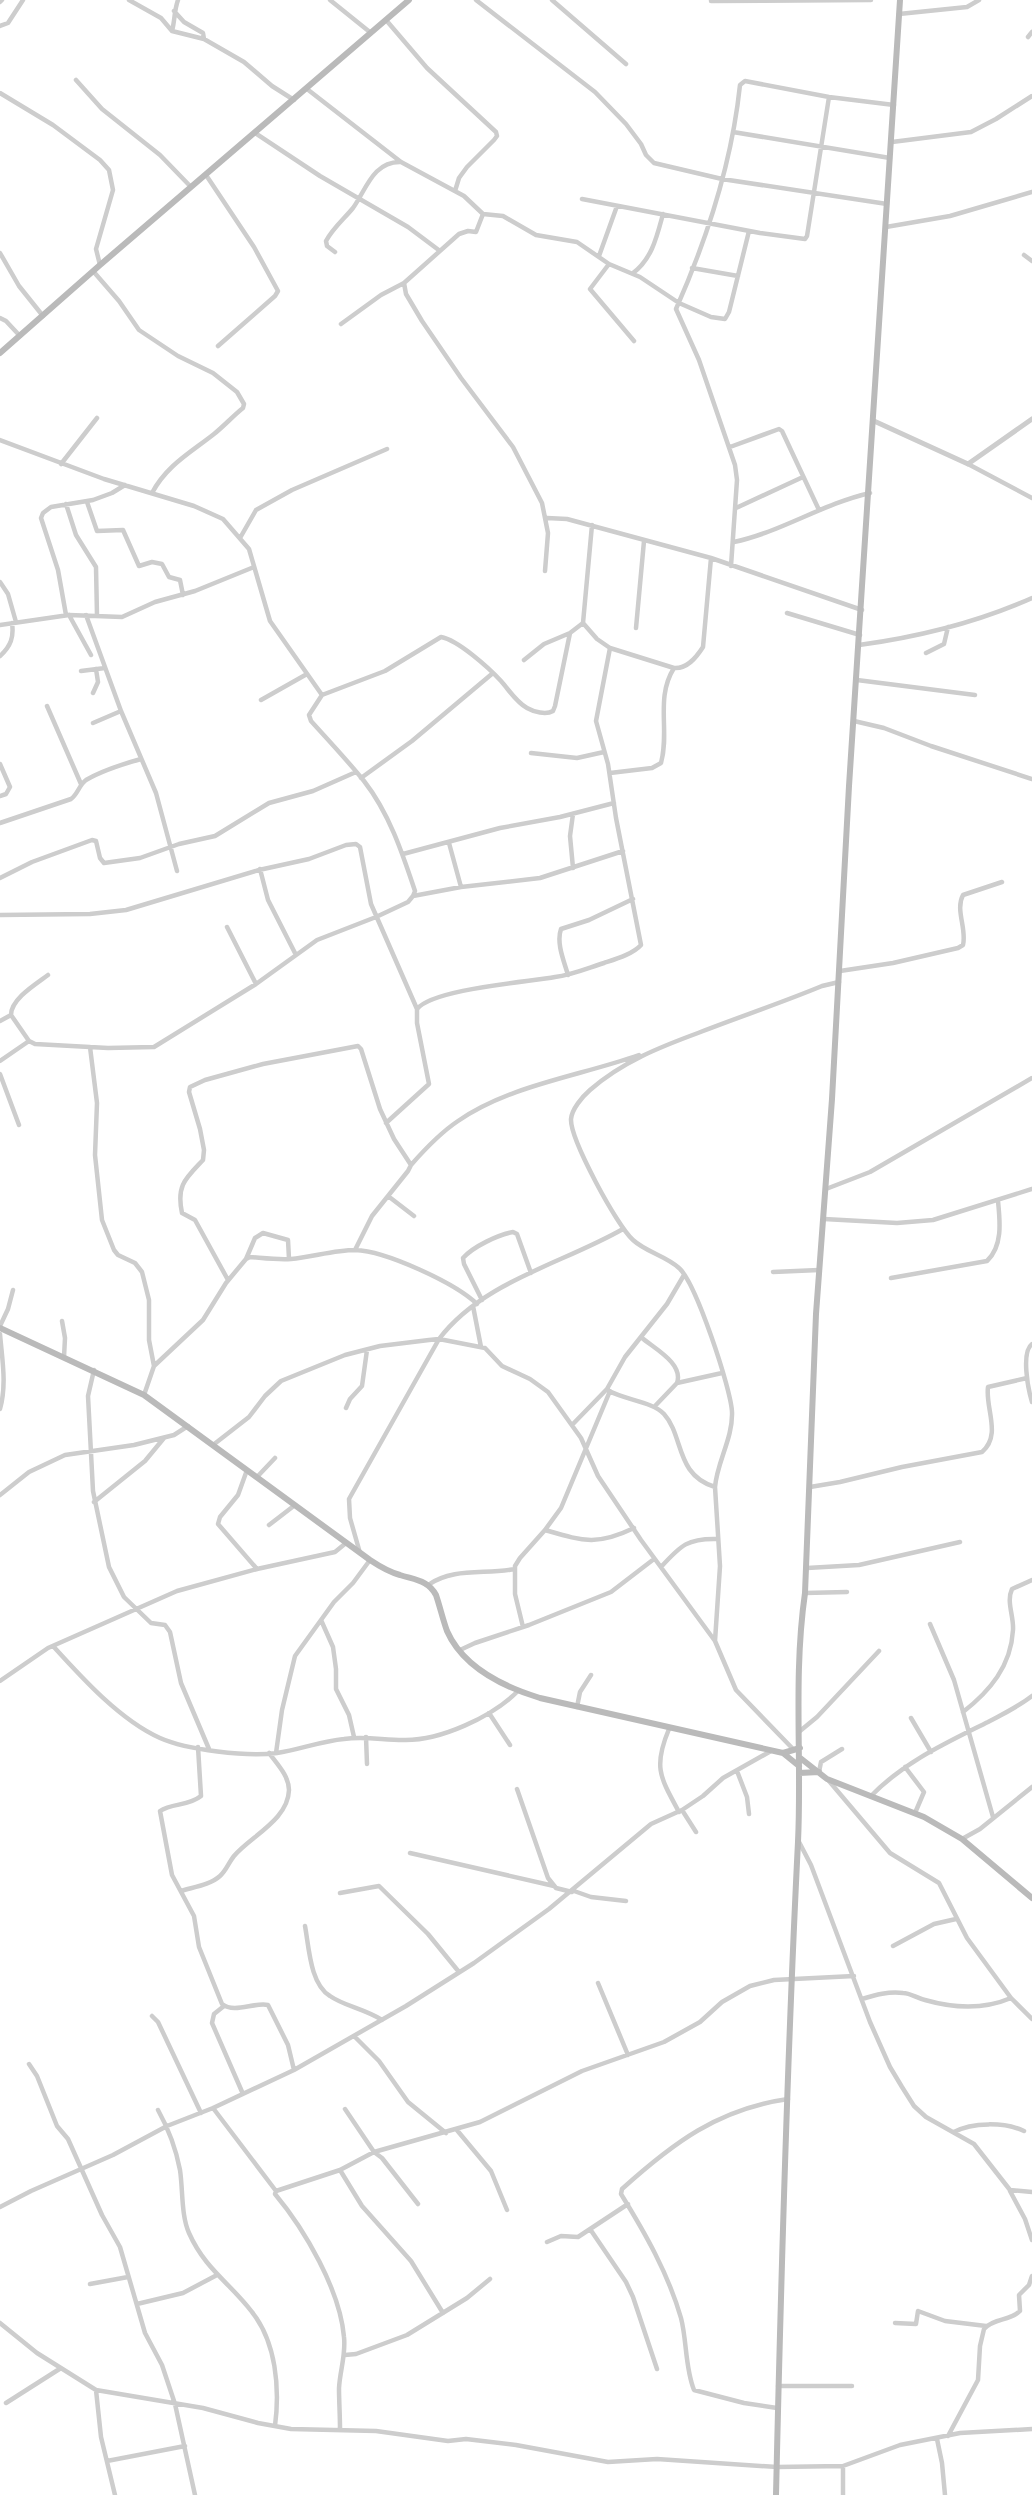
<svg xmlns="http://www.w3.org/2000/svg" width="1032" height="2495" font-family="Arial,sans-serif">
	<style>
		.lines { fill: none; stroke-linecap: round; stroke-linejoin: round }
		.minor { stroke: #cdcdcd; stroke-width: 4.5 }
		.tertiary { stroke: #cdcdcd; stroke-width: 5 }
		.secondary { stroke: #bababa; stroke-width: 6 }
	</style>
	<rect width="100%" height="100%" fill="#fff"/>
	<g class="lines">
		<path class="minor" d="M129,0L161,18L172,31L204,39
			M330,0L371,33
			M476,0L595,92L626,124L641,144L646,155L654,163L722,179L887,204
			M552,0L626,64
			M711,1L871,0
			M0,2L2,0
			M174,11L184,22L203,33L204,39L244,62L272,86L294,100
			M899,14L967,7L979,0
			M386,20L427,68L496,132L497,136L494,140L467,167L459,178L455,191
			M0,26L8,23L23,0
			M172,31C175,20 174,11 178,0
			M1028,37L1032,32
			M76,80L102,109L160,155L191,187
			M307,89L401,162L464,196L483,214L503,216L536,235L577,242L609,264L640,277L679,303L711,317L725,319L729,312L749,231
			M0,93L53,125L100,160L109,170L113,190L96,249L100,265
			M733,132L890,158
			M255,133L320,176L408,227L440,251
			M892,142L971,132L996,119L1032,96
			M206,175L254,247L278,291L275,296L218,346
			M582,199L760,233L805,239L807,236L829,97
			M886,227L950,216L1032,192
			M335,252L327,246L326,241C333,228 344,219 353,208C366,190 373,161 401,162
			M0,253L19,286L43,316
			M1024,255L1032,261
			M599,256L617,206
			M609,264L590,289L634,341
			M692,268L738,276
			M93,271L119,301L139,330L178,356L213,373L237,392L244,404L243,408C233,416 224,426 214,434C190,453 167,465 152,493
			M633,273C652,259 657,236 663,214
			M404,283L406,294L422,321L461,378L513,447L542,503L548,533L545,571
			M0,318L6,321L20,336
			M341,324L381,295L404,283L459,234L468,231L476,232L483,214
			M0,440L104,479L194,506L223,519L249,549L270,621L322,695
			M730,447L779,429L782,431L819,510
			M61,464L97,418
			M968,464L1032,498
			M87,502L97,531L123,530L139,566L152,562L162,564L169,577L180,580L183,595
			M66,504L76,535L96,567L97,616
			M736,508L803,477
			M547,518L567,519L711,558L862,610
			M240,538L256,510L292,490L387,449
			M734,542C781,532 822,504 870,493
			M731,566L737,480L735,465L699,360L676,309C707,239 732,161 740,85L745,81L829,97L894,105
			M0,582L8,594L16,622
			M787,613L860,635
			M66,615L58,570L41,518L43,513L51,507L93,500L112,493L125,485
			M69,615L91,655
			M86,615L121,711L156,793L177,871
			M583,623L597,639L610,648L674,668C687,669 696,658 703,647L711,558
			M0,625L69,615L122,617L155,602L195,591L254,567
			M636,628L644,541
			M859,645C918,637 978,622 1032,598
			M926,653L944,644L948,627
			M0,656C11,646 14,637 12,623
			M524,660L544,644L570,633L583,623L592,525
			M81,671L105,668
			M857,680L975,695
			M93,693L98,682L96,669
			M261,700L307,674
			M47,706L81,784
			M854,721L884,728L931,746L1032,779
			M93,723L121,711
			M531,753L577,758L604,752
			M0,764L10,787L6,794L0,796
			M610,773L652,768L661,763C670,731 655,698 674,668
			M361,778L412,741L493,673
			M573,814L570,836L573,868
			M0,823L71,799C78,794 79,785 86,780C103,770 123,764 141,759
			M449,843L461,887
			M403,854L500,828L560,817L614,803
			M260,869L268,900L296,955
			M0,878L32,862L92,840L96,841L100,858L104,863L140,858L179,844L215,836L269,803L313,791L356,772
			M413,896L415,891C402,852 389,813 364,781C347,760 329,741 311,721L309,715L322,695L385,671L441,637C458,640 489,668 501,681C509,690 516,702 527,708C534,712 546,715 553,711L555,706L570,633
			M0,915L90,914L126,910L259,870L309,859L346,845L356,844L360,847L371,904L417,1009
			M227,927L256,984
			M840,971L893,963L958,948L963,945C967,929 955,910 963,895L1002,882
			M568,975C564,961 556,943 561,929L589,920L633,899
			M11,1015L29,1041L35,1044L108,1048L154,1047L256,984L317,940L376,917L408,902L413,896L461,887L540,878L623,851
			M11,1015C11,999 36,984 48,975
			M0,1021L11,1015
			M90,1047L97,1103L95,1155L102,1220L114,1250L118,1255L135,1263L142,1272L149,1300V1340L154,1366
			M0,1061L29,1041
			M0,1074L19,1125
			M386,1123L429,1084L417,1023V1009C433,989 527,982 555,977C572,975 588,968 604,963C616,959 633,954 641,945L616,818L608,764L596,721L610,648
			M411,1165C425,1149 440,1133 458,1121C510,1085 580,1076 639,1055
			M826,1189L870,1172L1032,1078
			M388,1196L414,1216
			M824,1219L897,1223L933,1220L1032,1189
			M246,1259L255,1238L263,1233L288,1240L289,1259
			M773,1272L819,1270
			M891,1278L987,1261C1003,1246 1000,1221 998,1201
			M228,1280L195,1220L182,1213C176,1185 186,1178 203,1160L204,1150L200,1129L189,1092L190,1087L205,1080L263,1064L358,1046L361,1049L380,1109L394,1139L411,1165L408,1171L372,1216L355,1250
			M482,1300L464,1264L463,1258C474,1246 498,1235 513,1232L517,1234L531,1273
			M473,1306L481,1347
			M62,1321L65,1338L64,1357
			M0,1326L8,1309L13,1290
			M0,1334C2,1359 7,1384 0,1409
			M641,1337C653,1348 684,1363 677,1383L655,1406
			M1032,1344C1021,1352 1028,1389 1032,1402
			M94,1370L88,1396L93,1491L109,1567L124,1597L151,1623L165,1625L170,1632L181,1683L209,1749
			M677,1383L722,1373
			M609,1391C626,1400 653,1402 664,1414C684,1436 675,1475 715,1487
			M144,1395L154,1366L203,1320L226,1283L246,1259L250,1257C263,1258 278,1260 291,1259C312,1257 335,1250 355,1250C386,1251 455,1283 477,1304
			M346,1408L350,1399L362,1386L367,1350
			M572,1425L607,1389L625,1357L667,1304L684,1275
			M213,1445L249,1417L265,1396L281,1381L345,1355L380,1346L429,1340L439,1339L485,1348L502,1366L530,1379L548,1392L581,1438L598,1476L641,1540L715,1641L736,1690L794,1750
			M247,1470L238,1495L220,1517L218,1524L257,1569
			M257,1477L275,1458
			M810,1487L840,1482L902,1467L982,1452C1002,1435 985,1408 988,1387L1027,1378
			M0,1495L29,1472L65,1455L134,1445L174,1435L188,1426
			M94,1502L145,1461L164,1438
			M269,1525L295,1505
			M545,1530C583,1541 597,1546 634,1528
			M360,1553L350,1518L349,1499L439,1339C483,1281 562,1264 623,1229
			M661,1567C681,1545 688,1538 718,1539
			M807,1568L859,1565L960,1542
			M428,1585C454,1567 485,1575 515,1569
			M805,1593L847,1592
			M321,1620L333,1647L336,1669V1689L349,1715L354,1737
			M930,1624L954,1680L993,1817
			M523,1627L515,1594V1566L520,1558L545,1530L561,1508L610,1391
			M715,1641L720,1566L715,1487C717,1462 733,1438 732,1412C731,1389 696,1283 679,1268C666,1256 646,1252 633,1240C617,1226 570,1139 571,1119C572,1109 582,1097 590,1090C622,1062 660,1047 698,1033C739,1017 781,1003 822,986L839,982
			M53,1646C82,1678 120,1720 160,1738C187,1750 247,1757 277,1753C299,1750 321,1741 344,1739C364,1736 383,1740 403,1740C440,1741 492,1717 518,1691
			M460,1650L475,1643L529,1625L611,1592L654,1559
			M0,1681L48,1648L177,1591L257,1569L335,1552L346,1543
			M577,1707L580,1692L591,1675
			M963,1712C990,1691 1011,1666 1013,1630C1014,1616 1006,1602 1012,1589L1032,1580
			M489,1713L510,1745
			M911,1718L931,1752
			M669,1729C653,1767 660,1777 679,1812
			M800,1731L817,1717L879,1651
			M366,1737L367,1764
			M198,1747L201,1796C189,1806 172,1803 160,1811L172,1875L194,1916L199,1947L222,2004C235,2014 253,2002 268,2005L288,2045L294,2070
			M276,1753L282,1710L295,1656L334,1602L353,1583L370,1560
			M905,1767L924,1792L915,1813
			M737,1771L747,1797L749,1814
			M819,1772L821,1762L842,1749
			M829,1781L890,1853L939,1883L967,1938L1011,1998L1032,2019
			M517,1789L548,1878L556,1888L572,1892
			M871,1796C904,1762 946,1743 988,1722C1003,1714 1018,1707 1032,1696
			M682,1810L696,1832
			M962,1839L980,1829L1032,1787
			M798,1840L811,1865L870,2022L890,2067L902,2087L914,2106L926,2117L974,2144L1010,2190L1032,2192
			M410,1853L554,1886
			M181,1891C194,1887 210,1885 220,1876C226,1871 229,1862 234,1856C251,1836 288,1820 289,1790C289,1776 277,1764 269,1753
			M574,1891L591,1897L626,1901
			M340,1893L379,1886L428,1934L459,1972
			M305,1926C309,1947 310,1984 330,1996C344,2006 365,2009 382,2020
			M893,1946L934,1924L956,1919
			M598,1983L628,2055
			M862,1999C875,1995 889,1991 903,1993C910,1993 917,1998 925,2000C953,2008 983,2010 1011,1998
			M224,2006L214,2014L212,2023L243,2094
			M152,2016L158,2022L201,2113
			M354,2036L379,2061L408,2102L446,2133
			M29,2064L37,2076L57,2126L68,2139L102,2215L120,2247L145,2333L162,2365L175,2404L195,2495
			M213,2108L276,2191L275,2194C305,2230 340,2290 344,2337C346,2355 340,2370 339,2388C339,2401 340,2415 340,2429
			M345,2109L374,2152L382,2158L418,2204
			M158,2110C168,2128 176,2149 180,2170C183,2190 181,2215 189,2233C205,2269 230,2283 252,2312C276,2342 280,2388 275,2426
			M456,2129L491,2171L507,2210
			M954,2132C972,2122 1005,2122 1024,2131
			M340,2170L362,2206L411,2261L443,2313
			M276,2191L340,2170L374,2152L480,2122L582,2071L664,2042L700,2022L722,2002L750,1986L774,1980L854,1976
			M1010,2191L1025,2219L1032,2240
			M0,2207L31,2191L113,2155L167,2126L213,2108L294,2070L406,2006L474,1963L549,1909L651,1824L682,1810L703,1796L723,1778L771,1751
			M590,2229L626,2282L633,2297L657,2369
			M547,2242L561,2236L578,2237L628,2204
			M90,2284L128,2277
			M137,2304L183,2293L217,2275
			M0,2323L37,2353L96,2390L203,2408L258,2423L291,2429L376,2431L448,2441L466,2439L516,2445L608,2462L657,2459L777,2467L843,2466L900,2445L960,2433L1032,2429
			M895,2323L916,2324L918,2311L945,2321L986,2326
			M345,2355L356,2354L407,2335L467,2298L490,2279
			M778,2386H852
			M96,2390L101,2437L115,2495
			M6,2403L61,2368
			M777,2408L744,2403L694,2390C685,2368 687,2341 681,2318C668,2273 645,2233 621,2194L622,2189C673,2143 718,2109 788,2099
			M948,2436L978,2380L980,2346L984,2329C994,2318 1010,2321 1020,2311L1019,2295L1029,2285L1032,2276
			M937,2439L942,2463L945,2495
			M107,2461L185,2446
			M843,2466V2495"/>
		<path class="tertiary" d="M874,421L968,464L1032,419"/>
		<path class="secondary" d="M0,353L100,265L409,0
			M0,1328L144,1395L370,1560C379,1566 389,1572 400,1575C415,1580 428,1580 436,1595C440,1607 443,1620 447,1631C463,1667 504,1687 540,1698L783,1753L799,1766
			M783,1753L800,1748
			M799,1757L827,1779L924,1817L962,1839L1032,1898
			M799,1773L819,1772
			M776,2495C781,2277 787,2060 798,1842C802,1759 793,1676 805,1593L816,1314L832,1099L849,786L900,0"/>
	</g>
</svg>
